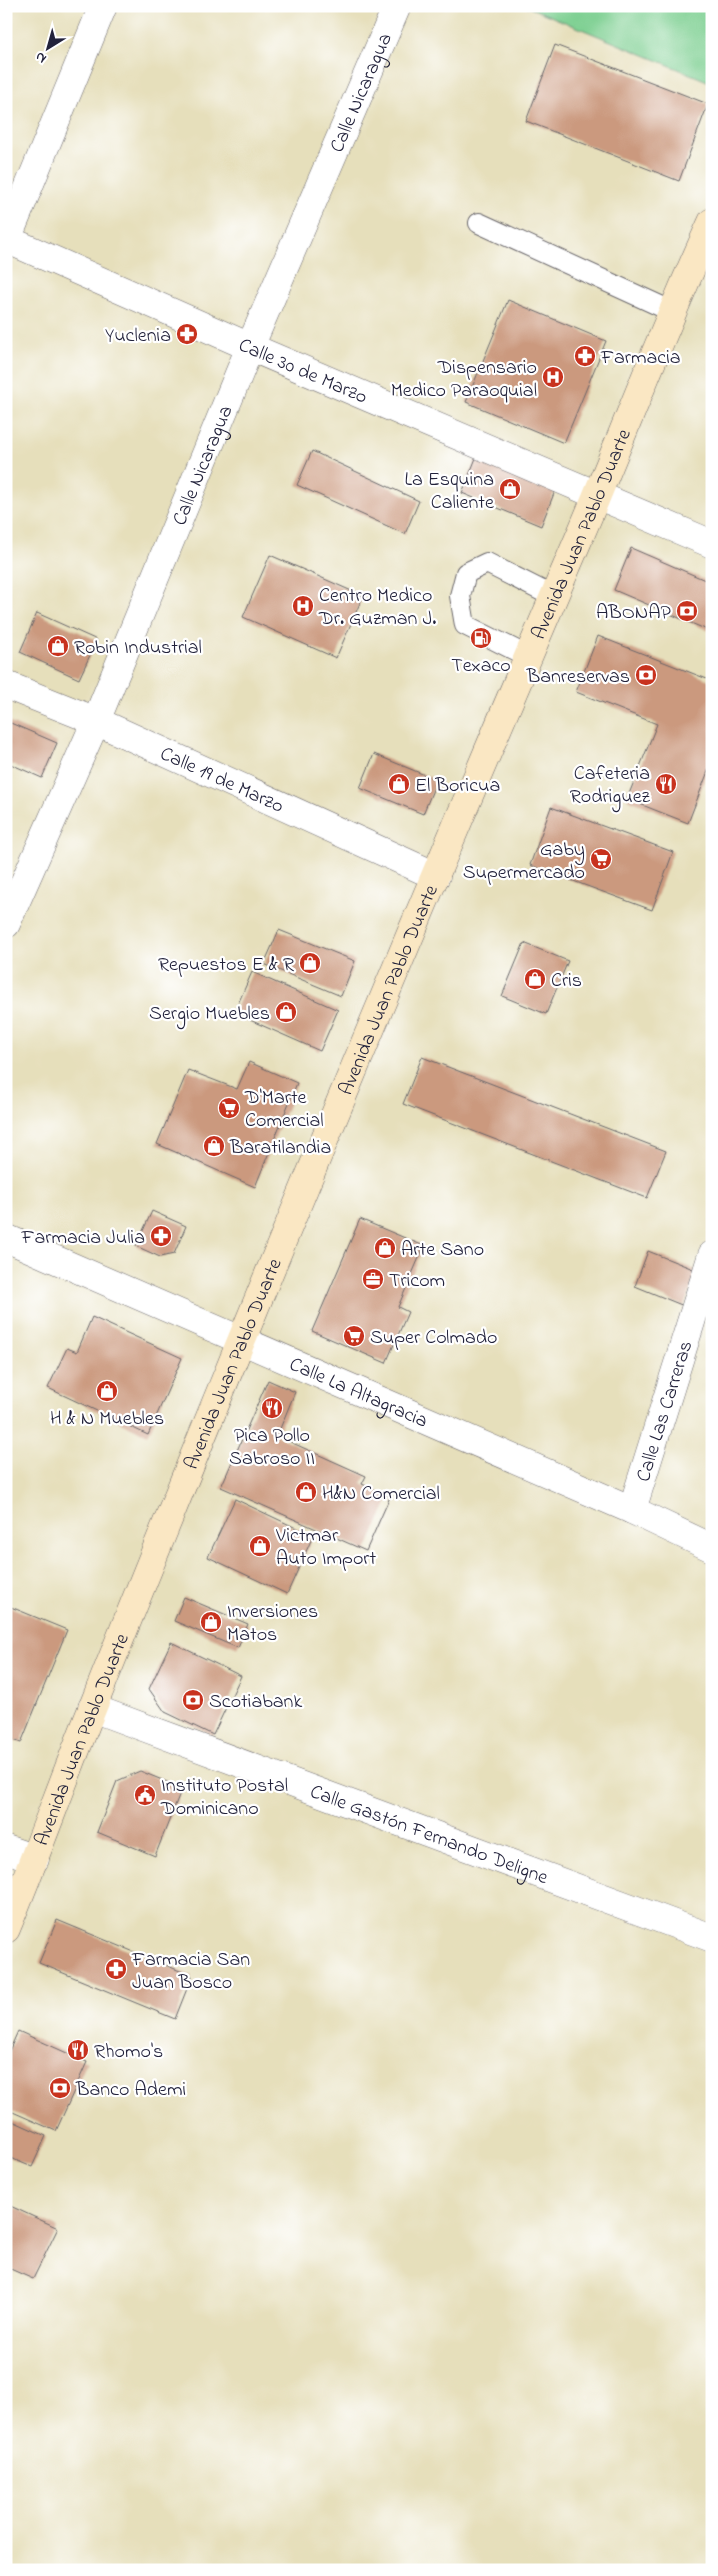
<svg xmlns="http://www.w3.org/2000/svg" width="718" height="2576" font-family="'Indie Flower',sans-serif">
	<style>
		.green { fill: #7ccf90; stroke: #4f7866 }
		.building { fill: #cb997e }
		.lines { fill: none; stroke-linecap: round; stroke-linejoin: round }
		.service-casing { stroke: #676468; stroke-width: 22 }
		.minor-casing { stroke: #676468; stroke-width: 29 }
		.secondary-casing { stroke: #676468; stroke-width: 29 }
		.service { stroke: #fff; stroke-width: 20 }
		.minor { stroke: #fff; stroke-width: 28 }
		.secondary { stroke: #fae7c3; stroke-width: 28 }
		.labels { text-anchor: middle; stroke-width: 4.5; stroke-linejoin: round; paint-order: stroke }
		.street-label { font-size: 20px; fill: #22223b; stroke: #fff }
		.poi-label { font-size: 20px; fill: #22223b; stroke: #fff; text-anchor: start }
	</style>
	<rect width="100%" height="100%" fill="#fff"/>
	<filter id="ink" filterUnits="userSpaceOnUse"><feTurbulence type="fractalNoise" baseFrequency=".02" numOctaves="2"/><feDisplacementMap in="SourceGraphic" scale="10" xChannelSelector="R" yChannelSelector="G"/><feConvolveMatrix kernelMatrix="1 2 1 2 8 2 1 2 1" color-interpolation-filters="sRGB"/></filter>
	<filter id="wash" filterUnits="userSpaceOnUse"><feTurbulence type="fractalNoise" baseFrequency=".0096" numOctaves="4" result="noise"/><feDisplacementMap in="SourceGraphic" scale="20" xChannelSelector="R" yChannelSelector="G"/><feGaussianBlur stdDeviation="1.12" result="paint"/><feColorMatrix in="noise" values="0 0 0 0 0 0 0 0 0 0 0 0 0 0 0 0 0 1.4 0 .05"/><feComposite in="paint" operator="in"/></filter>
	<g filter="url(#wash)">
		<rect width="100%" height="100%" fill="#e6dfbb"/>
		<path class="green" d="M526,6H712V83Z"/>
		<g id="blocks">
			<path class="building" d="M555,45L708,104L679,181L526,121Z
				M508,300L606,341L564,443L466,402Z
				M312,451L419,501L405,534L297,485Z
				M478,453L557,486L541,526L462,493Z
				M631,548L712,583V632L614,590Z
				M270,555L363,596L336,658L243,617Z
				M37,613L97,640L79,679L20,652Z
				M598,636L712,681V761L688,823L627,799L657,724L576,692Z
				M6,721L57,743L42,778L6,762Z
				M374,754L437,780L423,814L360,788Z
				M551,807L673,852L652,910L530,865Z
				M279,930L355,961L341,996L264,964Z
				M524,943L568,961L546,1014L502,996Z
				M252,972L338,1010L320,1051L234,1013Z
				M422,1057L666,1151L647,1198L403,1104Z
				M249,1062L297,1083L255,1187L157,1144L188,1070L237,1089Z
				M152,1211L186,1226L174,1254L160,1257L136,1246Z
				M360,1219L424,1246L398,1307L408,1312L386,1363L312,1331Z
				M648,1251L698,1271L684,1306L635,1286Z
				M92,1317L182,1358L148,1435L48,1388L67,1348L77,1352Z
				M268,1380L295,1392L277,1436L366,1476L362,1484L390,1497L366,1551L221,1487Z
				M235,1499L313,1536L287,1594L208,1557Z
				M184,1597L248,1624L238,1648L174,1621Z
				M6,1605L67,1630L21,1743L6,1737Z
				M171,1642L241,1676L213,1735L165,1712L149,1689Z
				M140,1771L182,1788L155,1856L97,1832L117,1781Z
				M57,1920L192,1976L175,2019L39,1963Z
				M18,2031L87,2062L56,2131L6,2109V2058Z
				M6,2118L46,2136L32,2167L6,2156Z
				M6,2204L58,2228L33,2279L6,2267Z"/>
		</g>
	</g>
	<g filter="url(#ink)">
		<use href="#blocks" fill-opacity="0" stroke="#676468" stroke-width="1"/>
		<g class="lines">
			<g class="service-casing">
				<path id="service" d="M479,223L671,311
					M527,656L465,625L460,596L466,573L487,563L554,597"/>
			</g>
			<g class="minor-casing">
				<g id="minor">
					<path id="s1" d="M6,239L250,347L712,544"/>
					<path d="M6,242L103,6"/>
					<path id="s2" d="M6,685L96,721L436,876"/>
					<path id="s3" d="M6,924L96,721L250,347L397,6"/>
					<path id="s4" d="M6,1238L632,1510L712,1548"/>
					<path id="s5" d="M632,1510L712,1255"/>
					<path id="s6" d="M92,1708L712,1938"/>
					<path d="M6,1849L35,1859"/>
				</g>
			</g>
			<g class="secondary-casing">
				<g id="secondary">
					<path id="s7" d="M6,1929C37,1854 64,1778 94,1704C250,1313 413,925 579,538C624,433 664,326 712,222"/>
				</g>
			</g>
			<use href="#service" class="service"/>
			<use href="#minor" class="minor"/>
			<use href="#secondary" class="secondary"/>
		</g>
	</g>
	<defs>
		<g id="pharmacy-disc" transform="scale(1.125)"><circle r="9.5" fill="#c8321e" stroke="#fff"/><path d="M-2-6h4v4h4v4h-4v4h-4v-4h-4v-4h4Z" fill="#fff"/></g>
		<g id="hospital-disc" transform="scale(1.125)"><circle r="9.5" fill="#c8321e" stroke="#fff"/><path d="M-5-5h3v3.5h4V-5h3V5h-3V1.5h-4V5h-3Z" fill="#fff"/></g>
		<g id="shop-disc" transform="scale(1.125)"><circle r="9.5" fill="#c8321e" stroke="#fff"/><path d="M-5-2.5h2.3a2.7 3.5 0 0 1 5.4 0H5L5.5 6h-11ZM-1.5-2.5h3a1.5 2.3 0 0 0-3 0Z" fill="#fff"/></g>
		<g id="bank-disc" transform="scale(1.125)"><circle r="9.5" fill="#c8321e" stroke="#fff"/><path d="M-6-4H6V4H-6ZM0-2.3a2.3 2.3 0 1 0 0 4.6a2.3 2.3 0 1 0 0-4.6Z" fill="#fff"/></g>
		<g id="fuel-disc" transform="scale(1.125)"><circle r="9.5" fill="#c8321e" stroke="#fff"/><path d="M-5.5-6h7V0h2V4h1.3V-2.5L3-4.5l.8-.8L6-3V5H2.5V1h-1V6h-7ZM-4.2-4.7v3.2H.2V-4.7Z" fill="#fff"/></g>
		<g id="restaurant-disc" transform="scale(1.125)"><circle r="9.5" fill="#c8321e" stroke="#fff"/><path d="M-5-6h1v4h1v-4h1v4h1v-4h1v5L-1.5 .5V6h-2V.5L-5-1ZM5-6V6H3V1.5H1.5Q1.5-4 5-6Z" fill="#fff"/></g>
		<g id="supermarket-disc" transform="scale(1.125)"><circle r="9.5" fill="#c8321e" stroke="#fff"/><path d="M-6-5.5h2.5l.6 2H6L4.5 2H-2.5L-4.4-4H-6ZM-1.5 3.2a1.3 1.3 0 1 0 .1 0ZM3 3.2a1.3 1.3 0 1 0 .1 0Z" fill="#fff"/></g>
		<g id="office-disc" transform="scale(1.125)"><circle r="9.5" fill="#c8321e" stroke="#fff"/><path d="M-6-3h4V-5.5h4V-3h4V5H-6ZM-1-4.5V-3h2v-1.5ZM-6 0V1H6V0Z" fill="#fff"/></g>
		<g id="civic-disc" transform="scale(1.125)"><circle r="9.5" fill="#c8321e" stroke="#fff"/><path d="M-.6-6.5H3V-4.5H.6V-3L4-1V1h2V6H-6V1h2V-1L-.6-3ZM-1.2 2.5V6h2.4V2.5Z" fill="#fff"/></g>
	</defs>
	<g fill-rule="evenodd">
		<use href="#pharmacy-disc" x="187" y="334"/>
		<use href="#pharmacy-disc" x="585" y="356"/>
		<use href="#hospital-disc" x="553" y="377"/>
		<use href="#shop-disc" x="510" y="489"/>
		<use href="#hospital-disc" x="303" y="606"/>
		<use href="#bank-disc" x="687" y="611"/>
		<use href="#fuel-disc" x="481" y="638"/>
		<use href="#shop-disc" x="58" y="646"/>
		<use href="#bank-disc" x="646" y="675"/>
		<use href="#shop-disc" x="399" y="784"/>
		<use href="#restaurant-disc" x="666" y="784"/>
		<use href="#supermarket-disc" x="601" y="859"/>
		<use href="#shop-disc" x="310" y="963"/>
		<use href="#shop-disc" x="535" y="979"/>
		<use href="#shop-disc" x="286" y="1012"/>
		<use href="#supermarket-disc" x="229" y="1108"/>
		<use href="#shop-disc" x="214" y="1146"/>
		<use href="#pharmacy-disc" x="161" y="1236"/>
		<use href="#shop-disc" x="385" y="1248"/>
		<use href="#office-disc" x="373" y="1279"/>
		<use href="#supermarket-disc" x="354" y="1336"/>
		<use href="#shop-disc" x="107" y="1391"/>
		<use href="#restaurant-disc" x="272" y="1408"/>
		<use href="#shop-disc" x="306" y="1492"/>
		<use href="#shop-disc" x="260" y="1546"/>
		<use href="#shop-disc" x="211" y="1622"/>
		<use href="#bank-disc" x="193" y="1700"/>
		<use href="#civic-disc" x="145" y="1795"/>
		<use href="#pharmacy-disc" x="116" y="1969"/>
		<use href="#restaurant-disc" x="78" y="2050"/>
		<use href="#bank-disc" x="60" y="2088"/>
	</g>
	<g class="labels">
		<g class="street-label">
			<text dy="7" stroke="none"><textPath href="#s3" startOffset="904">Calle Nicaragua</textPath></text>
			<text dy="7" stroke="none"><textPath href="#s1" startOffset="325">Calle 30 de Marzo</textPath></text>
			<text dy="7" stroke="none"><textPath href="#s3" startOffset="499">Calle Nicaragua</textPath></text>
			<text dy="7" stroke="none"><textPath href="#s7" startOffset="1509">Avenida Juan Pablo Duarte</textPath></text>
			<text dy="7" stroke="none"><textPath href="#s2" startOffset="236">Calle 19 de Marzo</textPath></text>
			<text dy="7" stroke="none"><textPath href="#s7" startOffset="1014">Avenida Juan Pablo Duarte</textPath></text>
			<text dy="7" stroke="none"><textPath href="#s7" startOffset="609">Avenida Juan Pablo Duarte</textPath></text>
			<text dy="7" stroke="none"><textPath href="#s4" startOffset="385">Calle La Altagracia</textPath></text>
			<text dy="7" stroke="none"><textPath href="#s5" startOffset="104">Calle Las Carreras</textPath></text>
			<text dy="7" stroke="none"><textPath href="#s7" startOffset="204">Avenida Juan Pablo Duarte</textPath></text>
			<text dy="7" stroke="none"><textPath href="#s6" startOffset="360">Calle Gastón Fernando Deligne</textPath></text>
		</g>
		<g class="poi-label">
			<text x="171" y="341" text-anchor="end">Yuclenia</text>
			<text x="601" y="363">Farmacia</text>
			<text x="537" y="373" text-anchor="end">Dispensario<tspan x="537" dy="23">Medico Paraoquial</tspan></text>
			<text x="494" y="485" text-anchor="end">La Esquina<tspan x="494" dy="23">Caliente</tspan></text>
			<text x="319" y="601">Centro Medico<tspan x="319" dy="23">Dr. Guzman J.</tspan></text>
			<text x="671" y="618" text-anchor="end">ABONAP</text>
			<text x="74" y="653">Robin Industrial</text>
			<text x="481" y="671" text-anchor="middle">Texaco</text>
			<text x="630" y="682" text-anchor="end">Banreservas</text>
			<text x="650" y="779" text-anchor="end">Cafeteria<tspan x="650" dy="23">Rodriguez</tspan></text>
			<text x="415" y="791">El Boricua</text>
			<text x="585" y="855" text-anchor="end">Gaby<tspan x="585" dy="23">Supermercado</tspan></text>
			<text x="294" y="970" text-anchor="end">Repuestos E &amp; R</text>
			<text x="551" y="986">Cris</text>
			<text x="270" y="1019" text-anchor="end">Sergio Muebles</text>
			<text x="245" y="1103">D'Marte<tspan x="245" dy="23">Comercial</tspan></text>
			<text x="230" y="1153">Baratilandia</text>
			<text x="145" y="1243" text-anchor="end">Farmacia Julia</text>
			<text x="401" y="1255">Arte Sano</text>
			<text x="389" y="1286">Tricom</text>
			<text x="370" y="1343">Super Colmado</text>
			<text x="107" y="1424" text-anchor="middle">H &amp; N Muebles</text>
			<text x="272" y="1441" text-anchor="middle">Pica Pollo<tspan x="272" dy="23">Sabroso II</tspan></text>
			<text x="322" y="1499">H&amp;N Comercial</text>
			<text x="276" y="1541">Victmar<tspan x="276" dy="23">Auto Import</tspan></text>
			<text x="227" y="1617">Inversiones<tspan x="227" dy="23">Matos</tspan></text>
			<text x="209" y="1707">Scotiabank</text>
			<text x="161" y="1791">Instituto Postal<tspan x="161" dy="23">Dominicano</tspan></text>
			<text x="132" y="1965">Farmacia San<tspan x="132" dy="23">Juan Bosco</tspan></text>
			<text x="94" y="2057">Rhomo's</text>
			<text x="76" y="2095">Banco Ademi</text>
		</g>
	</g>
	<rect width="718" height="2576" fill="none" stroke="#fff" stroke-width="25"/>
	<g transform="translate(48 48) rotate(217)" stroke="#ffffff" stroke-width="4" paint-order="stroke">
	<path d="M0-4L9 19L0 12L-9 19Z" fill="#22223b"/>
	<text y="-8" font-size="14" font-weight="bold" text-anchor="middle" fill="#22223b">N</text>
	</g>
</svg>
